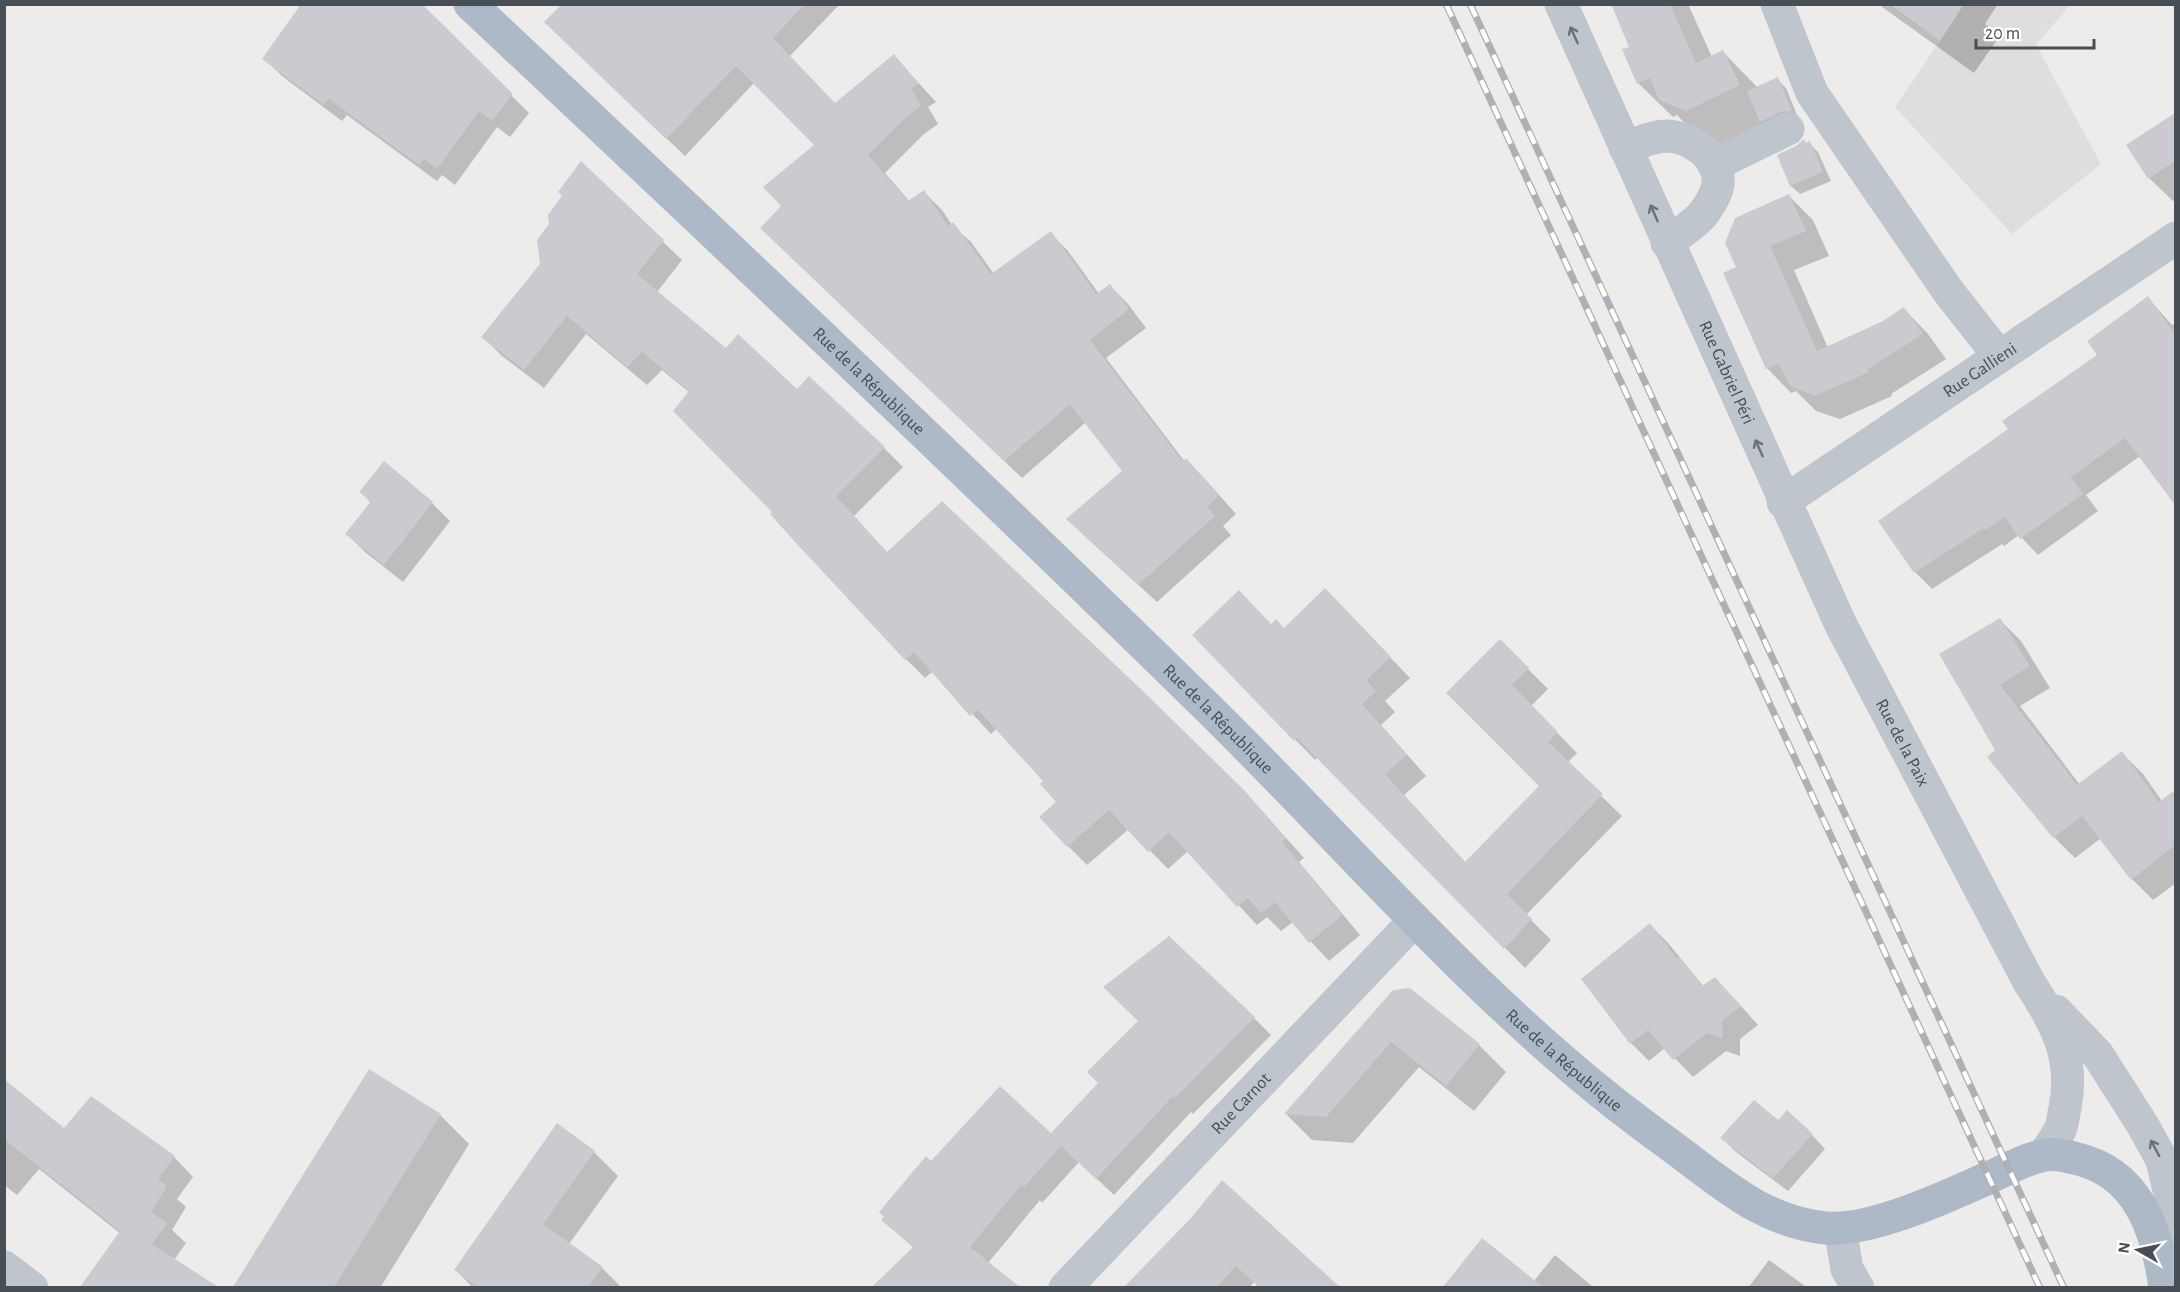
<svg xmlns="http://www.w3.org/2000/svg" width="2180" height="1292" font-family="'Alegreya Sans',sans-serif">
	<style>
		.education { fill: #dfdddd }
		.shadow { fill: #0003 }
		.building { fill: #cacad0 }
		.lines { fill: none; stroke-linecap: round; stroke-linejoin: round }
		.minor { stroke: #bec5cc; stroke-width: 33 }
		.major { stroke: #aeb9c8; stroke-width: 33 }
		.rail-casing { stroke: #aeb0b5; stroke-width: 7 }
		.rail { stroke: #fff; stroke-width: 4.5; stroke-dasharray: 14; stroke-linecap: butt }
		.oneway { stroke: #6a7279 }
		.labels { text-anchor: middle; stroke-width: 4.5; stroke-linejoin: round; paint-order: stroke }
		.street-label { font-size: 18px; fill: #464e56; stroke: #fff }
	</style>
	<rect width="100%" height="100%" fill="#eeeceb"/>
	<path class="education" d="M1889,5H2070L2036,45L2101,164L2012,234L1895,107L1940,41Z"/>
	<path class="shadow" d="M296,4H419L529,113L510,137L497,127L455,185L442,175L437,181L347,115L342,121L282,76L264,58L300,8Z
		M751,4H840L789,57L835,105L894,56L936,102L928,107L938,124L924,134L885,173L910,202L924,192L942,210L952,225L971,242L994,274L1050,233L1068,251L1099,294L1110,286L1128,304L1146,328L1106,358L1185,462L1204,478L1236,514L1223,526L1231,535L1157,602L1086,537L1124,471L1086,422L1022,478L780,246L783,206L816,145L755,82L685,156L564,40Z
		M1612,4H1688L1712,57L1723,52L1758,88L1777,79L1786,88L1799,120L1721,145L1695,134L1677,115L1673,117L1638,83L1631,47Z
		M1878,4H1998L1985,24L1999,37L1974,73Z
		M2176,115V200L2173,201L2149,178L2128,145Z
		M1804,141L1807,144L1809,143L1818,152L1831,181L1800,194L1791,186L1779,156L1797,147Z
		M582,164L682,260L657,292L726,350L797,391L884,448L903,467L854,516L888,554L1262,811L1304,858L1299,862L1360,935L1329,961L1293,922L1281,931L1267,917L1257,925L1188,851L1168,869L1129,829L1087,865L1068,846L1059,802L1045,781L997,728L991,734L933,671L925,678L906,659L774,512L690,393L662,370L647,385L586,334L544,388L502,356L483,337L542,264L551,224Z
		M1789,196L1813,220L1829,256L1794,270L1828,348L1882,323L1904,309L1928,334L1946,359L1891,394L1892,396L1840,419L1816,411L1796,391L1791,393L1767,368L1738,268Z
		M2148,298L2172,325L2176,323V498L2163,486L2140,456L2086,495L2098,511L2038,555L2019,535L2004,546L2002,544L1932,589L1915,572L2010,429L2099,355Z
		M384,463L432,503L450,521L403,582L365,552L347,534L371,503L361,492Z
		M1345,610L1410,678L1385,701L1395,712L1381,725L1426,776L1404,795L1466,863L1541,786L1448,693L1500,641L1548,689L1531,706L1577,753L1567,763L1622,816L1526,915L1551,940L1525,968L1318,757L1315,760L1194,635L1271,625L1284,630Z
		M2000,620L2021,641L2050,688L2020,706L2080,785L2122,753L2143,774L2162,801L2173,794L2176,796V883L2153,900L2132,879L2101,838L2075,858L2054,837L1997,750Z
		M1650,925L1668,943L1704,987L1733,997L1758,1025L1740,1039V1056L1726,1051L1693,1077L1665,1048L1649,1061L1631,1043Z
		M1410,990L1479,1045L1506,1072L1474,1111L1419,1067L1353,1143L1312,1140L1286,1114Z
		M1254,1018L1271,1035L1193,1114L1191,1112L1114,1195L1079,1162L1042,1203L1040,1200L988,1263L1017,1288H874L914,1248L883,1219L931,1163L1052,1135Z
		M4,1081L64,1130L174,1157L193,1177L177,1199L186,1207L172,1230L186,1243L174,1260L214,1288H87L84,1284L121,1234L39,1169L17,1195L4,1185Z
		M440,1115L469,1144L380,1288H245L239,1281Z
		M1778,1122L1812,1135L1825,1149L1788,1191L1736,1152L1722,1138Z
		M594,1152L618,1176L569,1244L602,1268L622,1288H473L456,1270Z
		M1222,1183L1337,1288H1260L1254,1282L1249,1288H1125L1191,1220Z
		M1482,1240L1533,1282L1555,1255L1594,1288H1445Z
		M1769,1260L1808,1288H1748Z"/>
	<path class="building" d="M301,4H422L513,94L492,121L479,111L437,169L424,159L419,165L329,99L324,105L262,59Z
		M562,4H805L773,38L835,103L894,54L919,84L911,88L921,106L907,116L868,155L908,201L924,190L948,226L953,222L991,274L1051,231L1096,294L1110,284L1129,309L1090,340L1183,462L1186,458L1219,495L1207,507L1215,516L1138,585L1066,519L1122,471L1070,404L1004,461L760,228L781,206L763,187L814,145L736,66L666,139L544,22Z
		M1611,4H1670L1696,63L1723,50L1740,85L1686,111L1659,100L1650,78L1637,84L1622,49L1629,47Z
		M1889,4H1964L1940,41Z
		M1778,77L1792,111L1780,112L1760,122L1747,91Z
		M2175,113V161L2148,179L2126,145Z
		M1804,139L1805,143L1810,141L1823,172L1790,186L1777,155L1796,146Z
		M581,161L664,240L637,274L726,348L738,334L797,389L809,376L885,447L836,496L887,552L942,501L1147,695L1244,790L1286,838L1282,842L1342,915L1309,943L1275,902L1261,913L1248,898L1237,907L1169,832L1148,852L1109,810L1067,847L1039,817L1056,802L1040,784L1043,781L978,710L970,716L914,652L905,660L796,543L770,514L772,512L673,411L689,391L642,352L627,367L567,316L524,370L481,337L540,264L537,240L549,224L548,215L562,196L558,192Z
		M1789,194L1806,231L1770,246L1817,351L1881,322L1904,307L1923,334L1868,369L1869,372L1815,396L1790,386L1779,364L1766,369L1723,273L1736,267L1725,243L1735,218Z
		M2148,296L2175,334V505L2125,438L2071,477L2083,494L2020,539L2005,517L1986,530L1984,528L1914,573L1878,521L2008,429L2002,421L2097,355L2087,341Z
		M384,461L433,502L384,565L345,534L371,501L359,492Z
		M1325,588L1391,657L1366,680L1376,691L1362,704L1407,755L1385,774L1465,862L1539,786L1446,693L1500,639L1529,668L1512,685L1558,732L1548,742L1603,794L1507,894L1532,919L1504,949L1297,738L1294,741L1192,635L1239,590L1271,624L1276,619L1284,628Z
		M2000,618L2030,666L2000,685L2077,785L2122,751L2159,802L2175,790V845L2131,880L2082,816L2053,838L1987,757L1995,750L1939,654Z
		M1650,923L1677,959L1679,957L1702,986L1715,977L1741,1006L1722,1021L1723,1039L1707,1033L1673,1060L1648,1030L1630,1044L1581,979Z
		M1169,936L1255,1017L1175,1098L1173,1096L1096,1179L1061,1146L1024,1187L1022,1184L970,1247L1020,1287H872L913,1247L881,1220L884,1217L879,1212L926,1156L931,1161L1000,1086L1051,1133L1098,1083L1087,1072L1138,1021L1103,987Z
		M1410,988L1480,1044L1446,1086L1391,1042L1326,1117L1284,1114L1393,990Z
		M369,1069L441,1114L334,1287H233Z
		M4,1079L64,1128L91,1096L175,1156L158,1179L167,1186L151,1212L167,1223L152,1244L218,1287H80L120,1231L4,1139Z
		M1754,1100L1778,1120L1787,1110L1813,1134L1773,1178L1720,1138Z
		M557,1123L595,1151L543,1224L603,1267L588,1287H478L454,1270Z
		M1222,1180L1340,1287H1259L1236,1266L1217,1287H1124L1190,1219Z
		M1482,1238L1543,1287H1443Z"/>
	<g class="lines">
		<g class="minor">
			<path id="s1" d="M1561,4L1841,625L2029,982C2056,1023 2075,1057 2065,1108C2063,1115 2063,1124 2060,1130C2056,1138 2049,1146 2045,1154"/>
			<path d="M1777,4L1812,93L1948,291L1999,356"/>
			<path d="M1625,148C1637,144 1653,136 1666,136C1691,137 1721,156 1718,185C1716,195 1709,206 1703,214C1694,225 1678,234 1667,243"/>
			<path d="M1714,165L1788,129"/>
			<path id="s2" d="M1783,502L2176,238"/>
			<path d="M2056,1011L2098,1055L2142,1124L2162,1160L2173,1207L2171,1286"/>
			<path d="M1840,1229L1847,1269L1858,1288"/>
			<path d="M4,1267L32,1288"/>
			<path id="s3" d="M1065,1288L1415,920"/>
		</g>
		<path class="major" id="s4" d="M470,4C717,236 963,468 1205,705C1341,838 1464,984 1613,1102C1637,1121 1662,1139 1686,1157C1731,1191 1768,1222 1826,1228C1873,1232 1955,1193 1999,1173C2012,1167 2026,1159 2041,1156C2051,1153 2063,1155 2074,1158C2138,1172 2157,1229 2165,1288"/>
		<g class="rail-casing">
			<path id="rail" d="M1446,4L2040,1288
				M1470,4L2064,1288"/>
		</g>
		<use href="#rail" class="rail"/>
	</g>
	<defs><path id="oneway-shaft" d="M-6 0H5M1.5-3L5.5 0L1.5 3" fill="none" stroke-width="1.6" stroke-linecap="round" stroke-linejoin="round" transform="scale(1.5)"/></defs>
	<g class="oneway">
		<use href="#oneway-shaft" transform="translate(1574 35) rotate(-114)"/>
		<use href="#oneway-shaft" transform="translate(1654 213) rotate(-114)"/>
		<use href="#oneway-shaft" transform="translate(1759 448) rotate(-114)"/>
		<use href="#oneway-shaft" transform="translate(2155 1148) rotate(-118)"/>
	</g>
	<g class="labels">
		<g class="street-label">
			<text dy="6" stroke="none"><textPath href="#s2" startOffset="237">Rue Gallieni</textPath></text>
			<text dy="6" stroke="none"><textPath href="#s1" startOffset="404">Rue Gabriel Péri</textPath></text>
			<text dy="6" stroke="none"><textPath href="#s4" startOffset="549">Rue de la République</textPath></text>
			<text dy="6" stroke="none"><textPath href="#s4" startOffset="1035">Rue de la République</textPath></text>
			<text dy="6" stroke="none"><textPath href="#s1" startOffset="814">Rue de la Paix</textPath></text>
			<text dy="6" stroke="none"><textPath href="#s4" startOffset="1521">Rue de la République</textPath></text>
			<text dy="6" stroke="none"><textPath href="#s3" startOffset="255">Rue Carnot</textPath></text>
		</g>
	</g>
	<rect width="2180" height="1292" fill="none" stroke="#464e56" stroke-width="12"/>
	<g transform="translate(2138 1250) rotate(279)" stroke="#ffffff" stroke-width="4.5" paint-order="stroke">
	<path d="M0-4.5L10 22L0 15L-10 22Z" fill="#464e56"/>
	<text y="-9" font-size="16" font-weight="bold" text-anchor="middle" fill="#464e56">N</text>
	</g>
	<path d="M1976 39v9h118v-9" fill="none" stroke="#464e56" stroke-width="3"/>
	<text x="1985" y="39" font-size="18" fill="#464e56" stroke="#ffffff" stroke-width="4.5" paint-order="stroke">20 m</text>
</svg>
